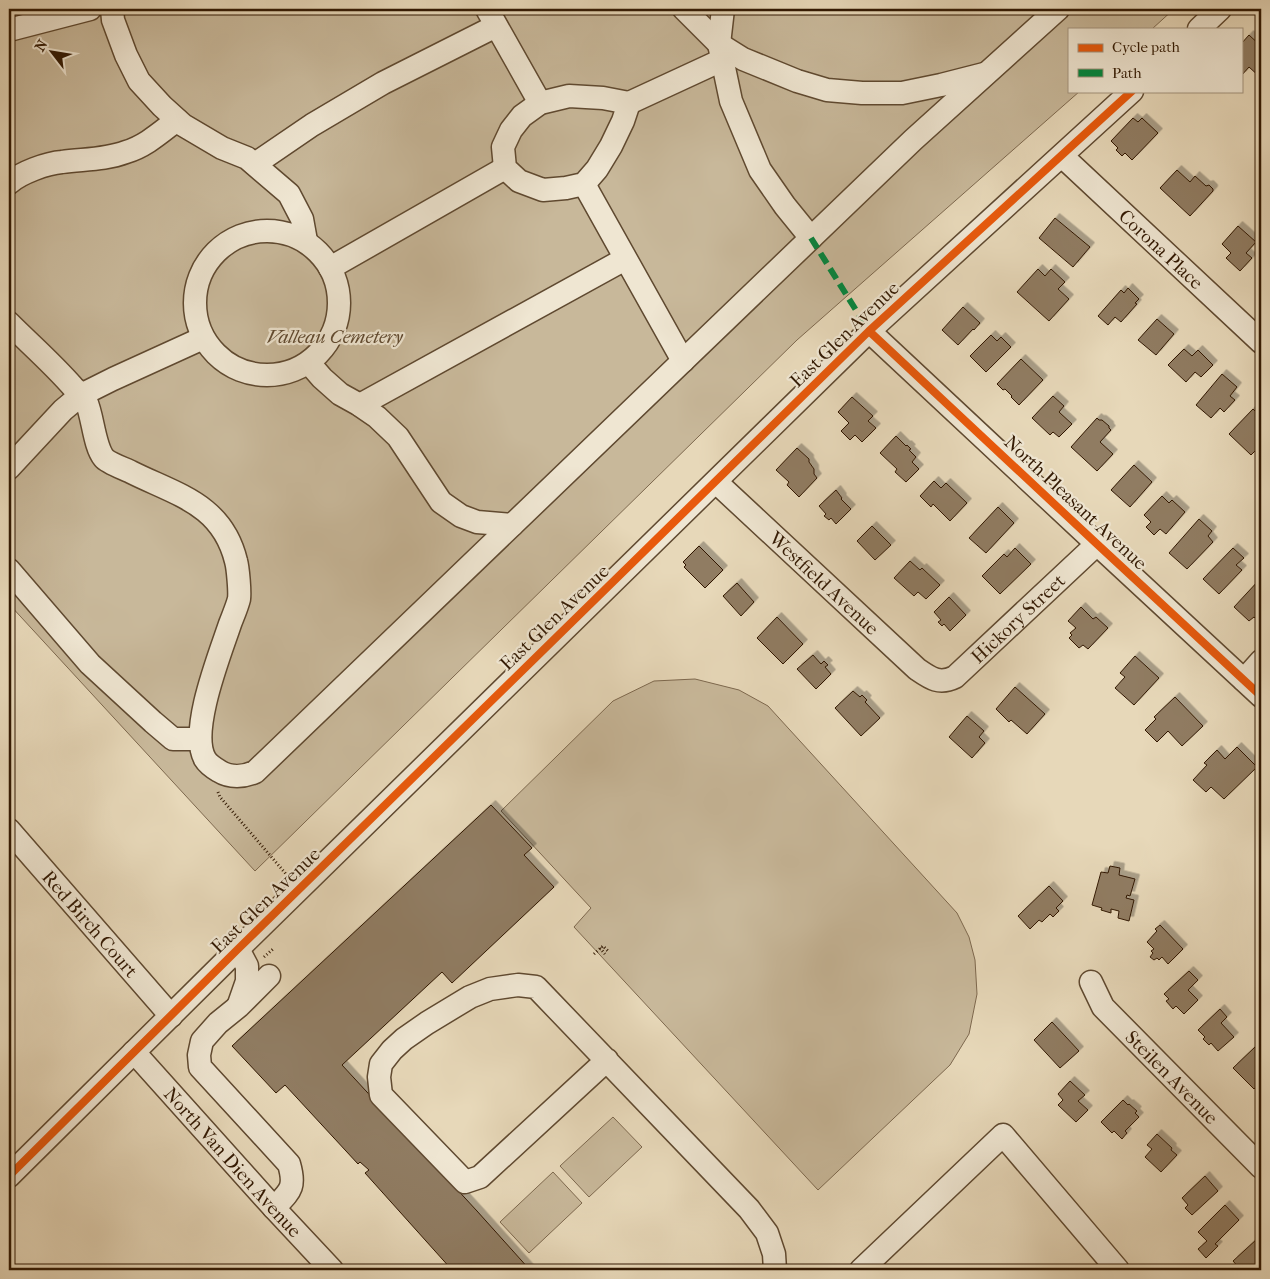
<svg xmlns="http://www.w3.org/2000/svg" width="1270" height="1279" font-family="'IM FELL French Canon',serif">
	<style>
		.green { fill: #c8b89a; stroke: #7d684e }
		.building { fill: #907c62; stroke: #321903; filter: url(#shadow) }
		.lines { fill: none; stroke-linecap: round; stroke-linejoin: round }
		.minor-casing { stroke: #5f4930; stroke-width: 25 }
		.path { stroke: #321903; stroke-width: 3; stroke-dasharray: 1 2.5; stroke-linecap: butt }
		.minor { stroke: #efe6d2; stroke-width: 22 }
		.quiet { stroke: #00873e; stroke-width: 6; stroke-dasharray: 12 6; stroke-linecap: butt }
		.cycleway-casing { stroke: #efe6d2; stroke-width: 11 }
		.cycleway { stroke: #e8590c; stroke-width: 8 }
		.labels { text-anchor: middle; stroke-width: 4.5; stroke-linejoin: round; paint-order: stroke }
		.street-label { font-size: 19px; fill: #321903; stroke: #efe6d2 }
		.park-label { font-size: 19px; font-style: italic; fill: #5f4930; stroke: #efe6d2 }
	</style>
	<defs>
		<filter id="shadow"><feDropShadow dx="4.5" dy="-4.5" stdDeviation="0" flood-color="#0004"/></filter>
	</defs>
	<rect width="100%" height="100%" fill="#e7d8b9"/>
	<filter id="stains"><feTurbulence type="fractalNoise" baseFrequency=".004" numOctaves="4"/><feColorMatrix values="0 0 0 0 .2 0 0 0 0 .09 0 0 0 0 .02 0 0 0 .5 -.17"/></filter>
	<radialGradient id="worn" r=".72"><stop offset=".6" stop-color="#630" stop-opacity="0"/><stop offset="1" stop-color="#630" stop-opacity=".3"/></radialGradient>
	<path class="green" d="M9,9H1174L1152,29H1069V91H1080L797,340L255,871L9,604Z
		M695,679L739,690L768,706L957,913L969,937L975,960L977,994L969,1034L950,1065L818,1190L574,927L591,908L501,811L613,701L654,681Z
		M613,1117L642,1147L589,1197L560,1166Z
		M553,1172L582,1203L529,1253L500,1222Z"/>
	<path class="building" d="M1249,35L1261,46V78L1249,67L1241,76V44Z
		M1133,118L1138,122L1142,118L1158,133L1132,160L1125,153L1122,156L1116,150L1118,148L1111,141Z
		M1177,170L1190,182L1195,176L1206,186L1209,185L1213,189V191L1190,216L1160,188Z
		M1055,218L1090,247L1073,267L1039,238Z
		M1238,226L1256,242L1246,253L1252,258L1240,271L1226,258L1231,253L1222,244Z
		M1038,269L1045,276L1051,269L1065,282L1058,289L1069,299L1049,321L1017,292Z
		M1128,288L1139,299L1135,303L1137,304L1121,322L1115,317L1108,325L1098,316L1121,290L1124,293Z
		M963,307L980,323L974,330L973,329L958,345L942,330Z
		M1157,319L1174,334L1156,355L1138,340Z
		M991,335L997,341L1001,337L1011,347L986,372L970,356Z
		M1184,349L1192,356L1198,350L1213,365L1201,377L1195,372L1186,382L1168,365Z
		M1021,359L1043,380L1019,405L1011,397L1012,396L1005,389L1003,390L997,384Z
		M1222,374L1237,387L1230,396L1235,400L1224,412L1220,408L1211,418L1196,405Z
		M1053,396L1064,406L1059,412L1072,424L1059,437L1053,432L1050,435L1032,418Z
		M852,397L873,416L868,421L876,428L862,442L855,435L850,440L841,431L849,423L838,412Z
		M1253,409L1261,417V463L1256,458L1260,453L1256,450L1251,455L1229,434Z
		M1097,418L1099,420H1102L1109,426V428L1111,430L1100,442L1113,454L1097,471L1071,447Z
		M896,436L906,446L907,445L911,449L909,450L916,457L912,462L919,469L906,482L895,472L897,469L880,453Z
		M797,448L809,459V462L814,469V474L817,478L799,497L787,485L789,482L776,470Z
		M1134,465L1152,482L1130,507L1111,490Z
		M934,481L941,488L946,483L967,503L950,521L933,504L931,507L920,496Z
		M836,490L842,498L841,499L851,509L836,524L831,518L829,520L824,516L826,514L819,506Z
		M1162,496L1169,503L1172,500L1185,512L1166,534L1160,529L1154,535L1146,527L1151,522L1144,515Z
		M998,507L1014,523L986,553L969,538Z
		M1199,519L1212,531L1208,536L1213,542L1187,569L1169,553Z
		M872,526L891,545L875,560L857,541Z
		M699,546L723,570L705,588L684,567L686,565L683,562Z
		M1015,548L1031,564L1000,594L982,576L1004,554L1007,557Z
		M1233,548L1244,558L1236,565L1242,570L1219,594L1203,579Z
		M910,561L920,570L922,568L940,585L926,599L918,592L914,596L894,578Z
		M1260,579L1261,580V619L1259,622L1254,617L1249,621L1234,607Z
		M737,583L754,602L741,616L723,596Z
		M949,597L966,615L950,631L944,624L942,626L938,622L941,620L934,612Z
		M1081,607L1093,619L1096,617L1108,628L1088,649L1083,645L1079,648L1069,638L1072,635L1070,633L1076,628L1068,621Z
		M777,617L803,644L783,664L757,638Z
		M813,655L821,664L824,661L828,665L825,667L831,674L816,689L797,669Z
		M1135,656L1159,678L1134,705L1115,688L1125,677L1120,673Z
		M1015,687L1045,714L1027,734L1011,720L1009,722L996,709Z
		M853,691L860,697L862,695L867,700L865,702L880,718L861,736L835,708Z
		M1175,697L1203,726L1182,746L1168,731L1157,742L1145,730L1156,719L1154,717Z
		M967,716L984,731L979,737L985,743L972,758L949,737Z
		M1237,747L1257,767L1224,799L1211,787L1206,792L1193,780L1207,765L1204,763L1217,750L1225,759Z
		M491,805L532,848L524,855L554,887L452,983L442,972L342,1065L477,1211L530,1270H452L365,1173L369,1170L360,1162L358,1164L285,1085L276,1093L232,1046Z
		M1110,866L1120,868L1119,875L1135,879L1130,896L1127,895L1126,898L1134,900L1129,921L1118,918L1119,911L1111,909V913L1101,910L1102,908L1092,905L1101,872L1108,873Z
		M1049,886L1063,901L1056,908L1059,911L1053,917L1050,914L1042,922L1039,920L1030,929L1018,916Z
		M1160,925L1183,949L1168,964L1162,957L1159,960L1157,958L1154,960L1150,957L1153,953L1151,951L1154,949L1147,942L1157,931L1155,929Z
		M1189,971L1198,980L1188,990L1198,1000L1184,1014L1176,1006L1173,1009L1166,1001L1169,999L1164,994Z
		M1220,1009L1227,1017L1221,1023L1234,1037L1218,1051L1211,1043L1209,1045L1203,1039L1205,1037L1198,1030Z
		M1052,1022L1079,1051L1060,1068L1034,1040Z
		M1255,1047L1261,1054L1256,1059L1261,1064V1082L1254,1089L1233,1068Z
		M1070,1081L1085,1095L1078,1101L1088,1110L1076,1122L1058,1105L1063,1100L1058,1094Z
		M1123,1100L1128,1105L1129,1104L1137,1111L1135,1113L1139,1117L1125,1131L1127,1133L1122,1139L1114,1131L1112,1133L1101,1122Z
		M1157,1134L1172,1148L1171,1150L1177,1155L1161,1172L1145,1157L1152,1149L1147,1145Z
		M1205,1176L1218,1191L1192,1215L1185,1208L1188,1205L1182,1198Z
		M1225,1205L1239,1220L1215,1244L1218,1246L1206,1258L1198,1249L1207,1241L1198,1232Z
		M1257,1239L1261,1244V1262L1253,1270H1239L1240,1269L1233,1261Z"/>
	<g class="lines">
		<g class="minor-casing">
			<g id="minor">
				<path d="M112,9L113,20L126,55L139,81L162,106L183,125L222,148L247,158L289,194L302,219L306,241"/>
				<path d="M487,9L540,103"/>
				<path d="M684,9L719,44L743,59L797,81L827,90L862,93H902L941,85L984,74"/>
				<path d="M723,9L719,44L731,101L760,170L785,206L811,238"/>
				<path d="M1199,29L1220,9"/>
				<path d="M9,30L90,9"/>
				<path d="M569,96L603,98L629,103L623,121L611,146L597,169L584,184L566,188L543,190L519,181L505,168L503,147L511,130L522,116L540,103Z"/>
				<path d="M629,103L722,60"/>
				<path id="s1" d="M1062,156L1261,342"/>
				<path d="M255,164L312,125L383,83L496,26"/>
				<path d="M9,183C20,173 47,163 62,162C83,159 105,160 126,152C146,146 161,132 177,120"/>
				<path d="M584,184L683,361"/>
				<circle cx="267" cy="303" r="72"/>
				<path d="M330,268L505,168"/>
				<path d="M9,323C30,344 53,364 73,387C77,391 83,396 86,401C93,416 94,446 104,458C108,463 125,469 131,472C177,495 222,504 236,561C238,568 240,592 239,599C237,607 233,616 230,624C220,654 189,731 205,759C208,764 214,768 219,771C230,778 244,777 255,772L913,140L1058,9"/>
				<path d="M869,331L1097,544L1261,696"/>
				<path d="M309,363L322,378L340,394L358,404L377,417L398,437L441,502L461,516L477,522L512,525"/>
				<path d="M360,405L625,259"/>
				<path d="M9,468L63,410L81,395L113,379L203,338"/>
				<path id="s2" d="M716,482L917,669C930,678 939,685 955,677L1097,544"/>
				<path d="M9,570L90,664L153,722L173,739H200"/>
				<path d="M1244,680L1261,661"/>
				<path id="s3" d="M9,830L171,1016"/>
				<path d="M238,949L247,966V981L239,1004"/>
				<path d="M269,976L239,1006L218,1023L202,1041L199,1055L200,1067L289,1164C296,1188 290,1191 274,1208"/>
				<path id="s4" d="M1091,982L1103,1007L1261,1167"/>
				<path id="s5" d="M134,1052L274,1208L332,1270"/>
				<path d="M607,1060L480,1177L465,1182L381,1095L379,1077L381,1064L392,1050L404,1039L427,1023L470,997L490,989L518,985L536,987L749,1209L767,1233L774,1254L775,1270"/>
				<path d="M9,1176L238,949L869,331L1132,91"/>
				<path d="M861,1270L1003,1135L1118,1270"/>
			</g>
		</g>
		<path class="path" d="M218,792L220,797L286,874
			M600,948L605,954
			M594,954L603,946L608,951
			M264,957L273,949"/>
		<use href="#minor" class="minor"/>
		<path class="quiet" d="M811,238L869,331"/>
		<g class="cycleway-casing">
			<path id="cycleway" d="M869,331L1097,544L1261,696
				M9,1176L238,949L869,331L1132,91"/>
		</g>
		<use href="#cycleway" class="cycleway"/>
	</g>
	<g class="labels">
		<g class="street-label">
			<text dy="7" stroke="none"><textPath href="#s1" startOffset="136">Corona Place</textPath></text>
			<text transform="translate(844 334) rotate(-44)" y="7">East Glen Avenue</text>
			<text transform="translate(1076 502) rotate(43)" y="7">North Pleasant Avenue</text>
			<text dy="7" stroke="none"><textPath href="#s2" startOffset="148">Westfield Avenue</textPath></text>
			<text transform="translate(554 617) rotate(-44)" y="7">East Glen Avenue</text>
			<text dy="7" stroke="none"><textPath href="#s2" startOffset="402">Hickory Street</textPath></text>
			<text transform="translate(265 900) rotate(-44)" y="7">East Glen Avenue</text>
			<text dy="7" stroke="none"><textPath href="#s3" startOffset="124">Red Birch Court</textPath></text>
			<text dy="7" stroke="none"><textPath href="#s4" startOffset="126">Steilen Avenue</textPath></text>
			<text dy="7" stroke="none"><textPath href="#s5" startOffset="148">North Van Dien Avenue</textPath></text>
		</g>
		<g class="park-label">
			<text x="335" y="343">Valleau Cemetery</text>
		</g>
	</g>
	<rect width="1270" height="1279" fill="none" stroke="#e7d8b9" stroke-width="30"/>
	<rect x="10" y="10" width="1250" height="1259" fill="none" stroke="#321903" stroke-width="2.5"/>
	<rect x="15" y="15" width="1240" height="1249" fill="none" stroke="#321903"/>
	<rect x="1068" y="28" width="175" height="65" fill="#efe6d2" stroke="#a3947f"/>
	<rect x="1078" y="44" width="25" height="8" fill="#e8590c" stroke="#a3947f"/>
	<text x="1112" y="52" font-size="15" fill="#321903">Cycle path</text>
	<rect x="1078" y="69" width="25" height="8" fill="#00873e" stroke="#a3947f"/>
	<text x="1112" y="78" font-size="15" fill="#321903">Path</text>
	<g transform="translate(52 52) rotate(301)" stroke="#efe6d2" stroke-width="4" paint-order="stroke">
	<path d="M0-4L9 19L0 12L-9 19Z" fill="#321903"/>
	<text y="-8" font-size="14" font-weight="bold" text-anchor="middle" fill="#321903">N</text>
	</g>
	<rect width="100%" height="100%" filter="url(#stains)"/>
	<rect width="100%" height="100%" fill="url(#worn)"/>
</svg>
